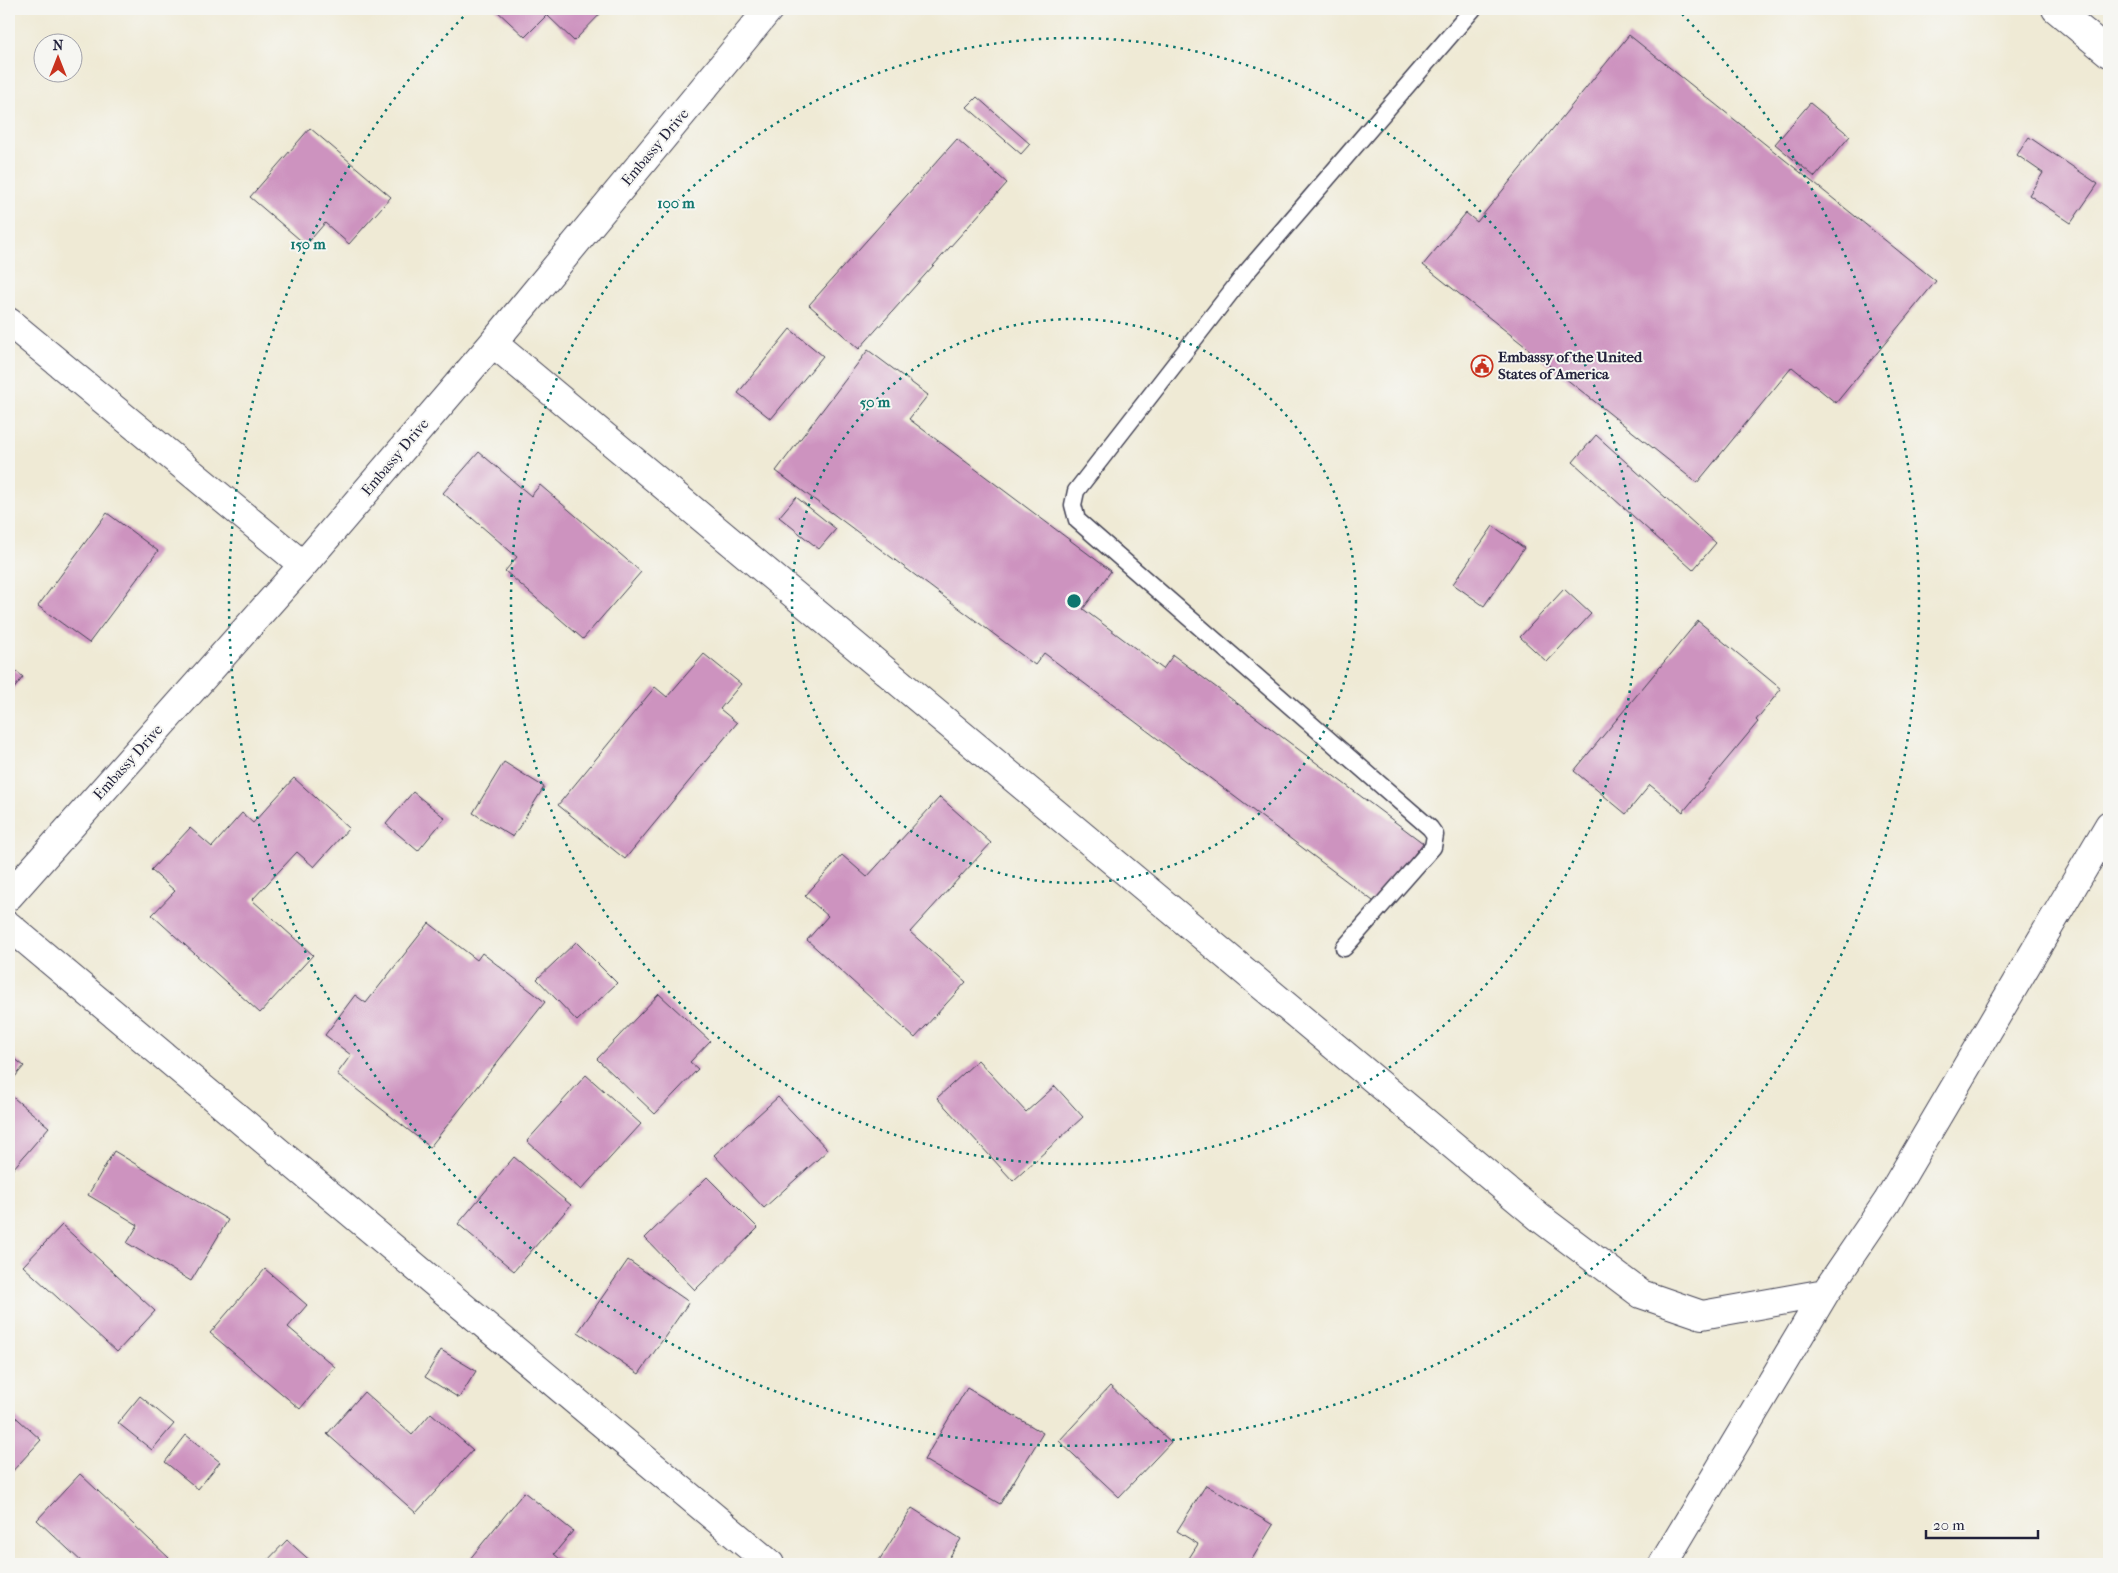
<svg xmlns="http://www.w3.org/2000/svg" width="2118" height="1573" font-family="'IM FELL French Canon',serif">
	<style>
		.building { fill: #cd93bf }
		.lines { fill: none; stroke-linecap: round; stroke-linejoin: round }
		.service-casing { stroke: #414052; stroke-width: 19 }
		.minor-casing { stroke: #414052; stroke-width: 30 }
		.tertiary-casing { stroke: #414052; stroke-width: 30 }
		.service { stroke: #fff; stroke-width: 16 }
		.minor { stroke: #fff; stroke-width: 28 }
		.tertiary { stroke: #fff; stroke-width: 28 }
		.ring { fill: none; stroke: #0f766e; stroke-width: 2.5; stroke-dasharray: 2.5 5 }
		.labels { text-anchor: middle; stroke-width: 4; stroke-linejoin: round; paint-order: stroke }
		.street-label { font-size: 15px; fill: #22223b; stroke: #f6f6f2 }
		.poi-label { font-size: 15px; font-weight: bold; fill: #22223b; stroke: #f6f6f2; text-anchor: start }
		.centre { fill: #0f766e; stroke: #f6f6f2; stroke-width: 2.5 }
		.ring-label { font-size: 15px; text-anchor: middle; font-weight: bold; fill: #0f766e; stroke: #f6f6f2; stroke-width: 4; stroke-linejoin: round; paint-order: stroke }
	</style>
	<rect width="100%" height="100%" fill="#f6f6f2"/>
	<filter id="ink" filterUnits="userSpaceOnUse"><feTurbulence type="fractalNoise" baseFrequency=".02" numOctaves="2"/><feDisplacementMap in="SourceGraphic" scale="10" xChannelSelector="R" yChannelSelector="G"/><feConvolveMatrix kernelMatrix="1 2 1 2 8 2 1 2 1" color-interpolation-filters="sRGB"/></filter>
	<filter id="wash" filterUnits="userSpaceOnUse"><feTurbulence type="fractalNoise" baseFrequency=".0096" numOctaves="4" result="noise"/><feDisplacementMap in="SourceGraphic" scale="20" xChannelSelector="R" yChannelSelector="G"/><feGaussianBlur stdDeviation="1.12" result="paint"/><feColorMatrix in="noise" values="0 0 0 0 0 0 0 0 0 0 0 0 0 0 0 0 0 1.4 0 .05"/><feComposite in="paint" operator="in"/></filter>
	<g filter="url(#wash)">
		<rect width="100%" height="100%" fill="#efead5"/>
		<g id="blocks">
			<path class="building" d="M495,9H605L574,41L547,15L525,37Z
				M1629,35L1936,281L1836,403L1792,367L1697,483L1423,265L1466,213L1477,222Z
				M977,97L1030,144L1021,154L967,107Z
				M1810,103L1850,136L1815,177L1775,144Z
				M310,128L391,197L349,244L325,223L306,245L250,197Z
				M2029,137L2098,184L2071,223L2029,195L2043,173L2017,155Z
				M957,139L1007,183L859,349L809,305Z
				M790,329L823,356L771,419L738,393Z
				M868,350L928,395L909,419L1111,571L1083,609L1163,669L1173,655L1423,843L1377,904L1044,653L1035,665L776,471Z
				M1596,435L1716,543L1693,570L1573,462Z
				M479,452L531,496L540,485L641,572L583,639L505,571L517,557L443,493Z
				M796,497L836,529L819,549L779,517Z
				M107,513L158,551L89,643L38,606Z
				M1493,526L1524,548L1484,606L1453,584Z
				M1564,589L1591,614L1547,662L1520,637Z
				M1698,621L1781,689L1756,720L1758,722L1683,812L1650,785L1626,814L1574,771Z
				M704,654L741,684L720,709L737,723L625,859L558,805L655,687L667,697Z
				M9,665L23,677L9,695Z
				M504,762L544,787L513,837L473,813Z
				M294,778L349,828L314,867L297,852L252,900L313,955L260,1013L152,915L175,891L151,870L190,828L212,847L242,813L253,823Z
				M413,792L445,818L418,851L386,824Z
				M940,797L991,843L910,932L966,982L915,1038L807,940L828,916L805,896L842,855L867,877Z
				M429,923L477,960L482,953L545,1002L430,1147L337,1074L351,1055L325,1035L355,995L366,1003Z
				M576,942L617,983L577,1021L537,979Z
				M659,994L710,1041L690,1062L698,1069L655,1114L597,1059Z
				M9,1054L24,1066L9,1084Z
				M978,1060L1026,1112L1055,1086L1083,1117L1013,1181L937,1098Z
				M586,1075L641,1124L581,1190L527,1141Z
				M9,1094L49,1127L13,1169L9,1166Z
				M778,1097L828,1150L764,1208L714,1155Z
				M114,1151L228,1220L191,1281L127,1243L138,1225L88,1195Z
				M514,1157L571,1205L514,1271L458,1224Z
				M707,1177L758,1228L695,1290L645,1238Z
				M62,1225L155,1311L117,1352L23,1266Z
				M628,1260L689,1302L639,1374L578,1332Z
				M265,1269L307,1305L288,1327L335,1367L300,1409L210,1333Z
				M441,1350L476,1371L459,1398L425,1377Z
				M1110,1386L1171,1442L1119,1497L1059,1441Z
				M967,1388L1043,1433L1000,1504L924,1460Z
				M364,1392L412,1435L431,1413L473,1450L416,1513L327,1434Z
				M140,1396L174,1424L152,1450L118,1423Z
				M9,1411L41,1440L9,1475Z
				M186,1435L220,1462L198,1489L165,1462Z
				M80,1474L169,1558L162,1564H84L37,1520Z
				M1206,1485L1273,1525L1249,1564L1186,1563L1198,1544L1177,1531Z
				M524,1492L573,1531L554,1554L566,1564H474L469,1560Z
				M912,1508L961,1539L945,1564H882L878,1562Z
				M287,1540L314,1564H264Z"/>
		</g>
	</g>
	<g filter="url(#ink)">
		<use href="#blocks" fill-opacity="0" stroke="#414052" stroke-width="1"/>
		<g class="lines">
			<g class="service-casing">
				<path id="service" d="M1344,948L1433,847L1435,835L1430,828L1077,520L1073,505L1076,491L1245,274L1473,9"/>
			</g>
			<g class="minor-casing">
				<path id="minor" d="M9,322L303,565
					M493,343L1540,1218L1641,1294L1702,1315L1825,1293
					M9,896L303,565L493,343L769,9
					M9,926L770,1564
					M1663,1564L1825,1293L1887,1202L2109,825"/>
			</g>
			<g class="tertiary-casing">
				<path id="tertiary" d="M2056,9L2109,53"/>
			</g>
			<use href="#service" class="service"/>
			<use href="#minor" class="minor"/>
			<use href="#tertiary" class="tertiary"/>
		</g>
	</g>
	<g class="ring">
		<circle cx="1074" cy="601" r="282"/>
		<circle cx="1074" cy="601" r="563"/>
		<path d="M1682 14A845 845 0 1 1 466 14"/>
	</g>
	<defs>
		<g id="civic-ring" transform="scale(1.125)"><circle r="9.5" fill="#f6f6f2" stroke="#c8321e" stroke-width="1.5"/><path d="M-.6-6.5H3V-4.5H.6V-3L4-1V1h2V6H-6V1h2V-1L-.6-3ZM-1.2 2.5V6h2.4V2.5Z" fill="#c8321e"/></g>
	</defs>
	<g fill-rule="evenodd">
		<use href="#civic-ring" x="1482" y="366"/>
	</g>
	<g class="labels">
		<g class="street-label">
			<text transform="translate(655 147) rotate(-50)" y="5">Embassy Drive</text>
			<text transform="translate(395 457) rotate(-50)" y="5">Embassy Drive</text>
			<text transform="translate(128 762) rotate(-48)" y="5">Embassy Drive</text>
		</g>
		<g class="poi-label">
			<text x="1498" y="362">Embassy of the United<tspan x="1498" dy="17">States of America</tspan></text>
		</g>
	</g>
	<circle cx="1074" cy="601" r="8" class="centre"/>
	<g class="ring-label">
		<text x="676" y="208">100 m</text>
		<text x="308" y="249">150 m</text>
		<text x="875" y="407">50 m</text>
	</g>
	<rect width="2118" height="1573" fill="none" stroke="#f6f6f2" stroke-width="30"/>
	<g transform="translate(58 58)"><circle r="24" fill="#f6f6f2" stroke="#a1a1a9"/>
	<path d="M0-4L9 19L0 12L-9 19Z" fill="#c8321e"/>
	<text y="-8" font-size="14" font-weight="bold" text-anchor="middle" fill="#22223b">N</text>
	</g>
	<path d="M1926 1530v8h112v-8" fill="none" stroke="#22223b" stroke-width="2.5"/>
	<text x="1933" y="1530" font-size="15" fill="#22223b" stroke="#f6f6f2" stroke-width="4" paint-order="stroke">20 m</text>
</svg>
